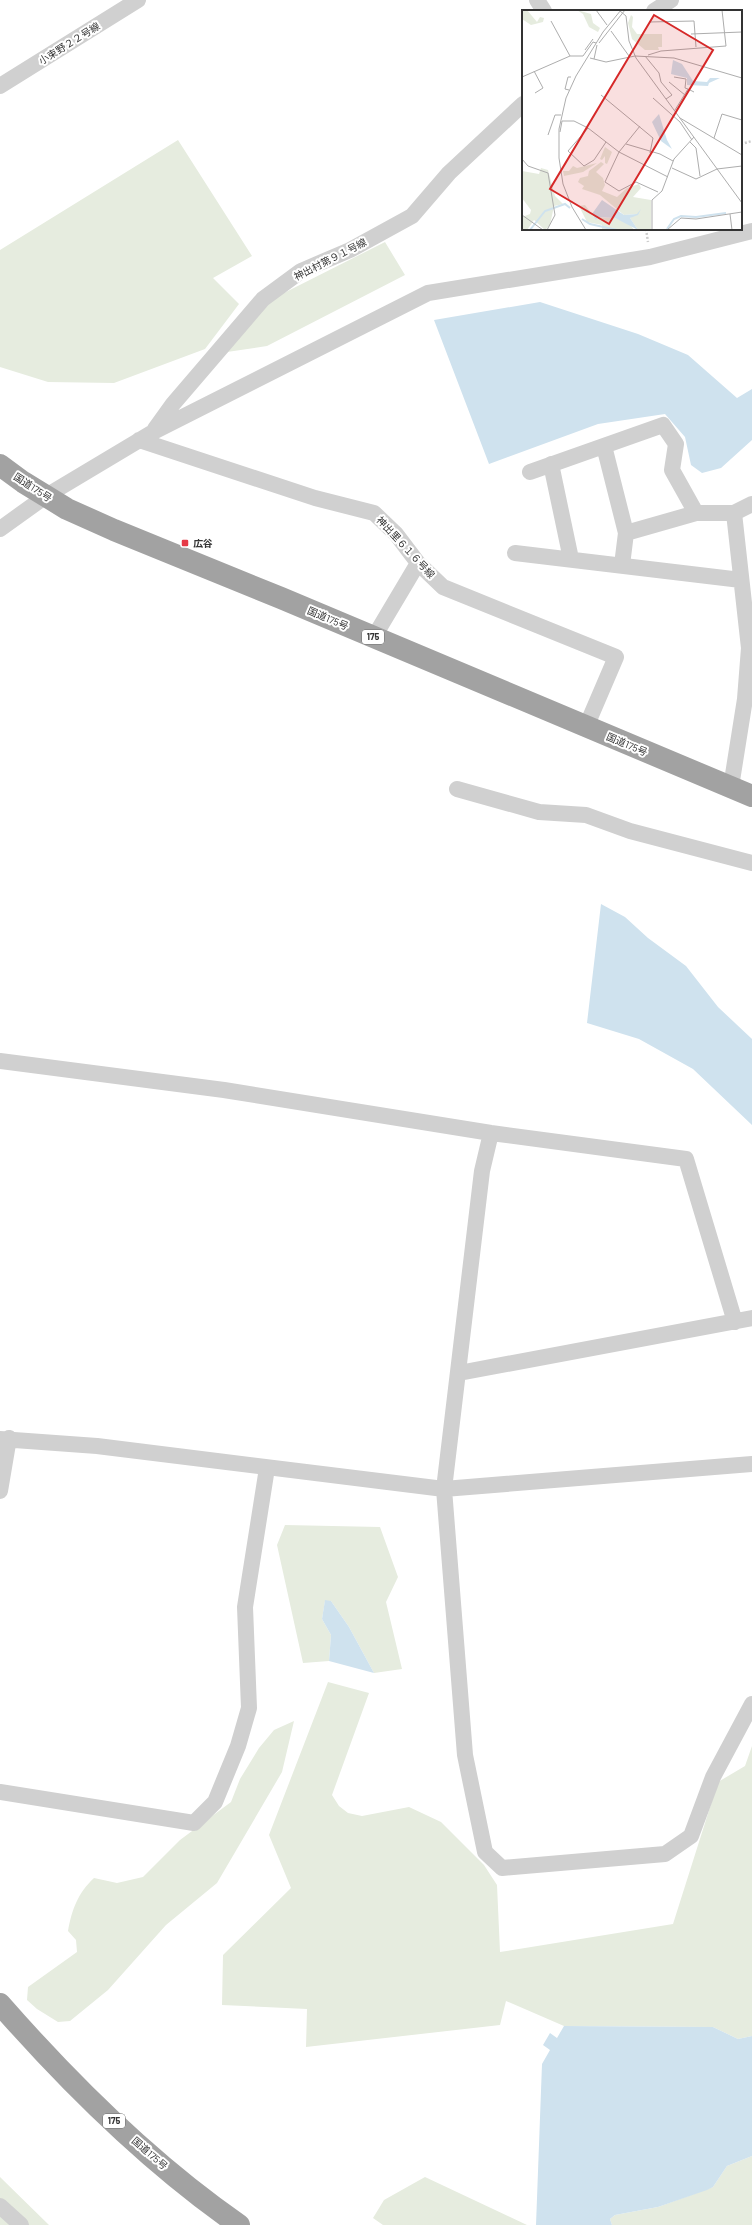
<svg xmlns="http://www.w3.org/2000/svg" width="752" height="2225" font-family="Barlow,'Noto Sans JP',sans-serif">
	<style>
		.green { fill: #e6ecdf }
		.water { fill: #cfe2ee }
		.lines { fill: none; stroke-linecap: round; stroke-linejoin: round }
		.path { stroke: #cdcdcd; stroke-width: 2.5; stroke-dasharray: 2 2; stroke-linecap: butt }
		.minor { stroke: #d0d0d0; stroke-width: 16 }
		.trunk { stroke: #a2a2a2; stroke-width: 22 }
		.poi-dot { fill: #e63946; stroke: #fff; stroke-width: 1.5 }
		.labels { text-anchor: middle; stroke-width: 4; stroke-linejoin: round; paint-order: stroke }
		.shield { fill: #fff; stroke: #707070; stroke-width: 1 }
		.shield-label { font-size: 9px; font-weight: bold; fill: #333 }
		.street-label { font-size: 10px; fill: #333; stroke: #fff }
		.poi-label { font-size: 10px; font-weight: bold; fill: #333; stroke: #fff; text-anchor: start }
		.inset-river { fill: none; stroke: #cfe2ee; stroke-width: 2 }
		.inset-road { fill: none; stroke: #adadad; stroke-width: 1 }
		.view { fill: #d62828; fill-opacity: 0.15; stroke: #d62828; stroke-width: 2 }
		.inset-edge { fill: none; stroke: #333; stroke-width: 2 }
	</style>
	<rect width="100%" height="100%" fill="#fff"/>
	<path class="green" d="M178,140L252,256L213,278L239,304L205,349L114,383L48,382L0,367V250Z
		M385,242L405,275L267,346L227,352L270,300Z
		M285,1525L380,1527L398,1577L386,1602L402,1669L374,1673L349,1627L331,1601H325L322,1619L331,1635L329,1661L303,1663L277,1545Z
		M328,1682L369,1693L332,1795L339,1806L348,1813L362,1816L409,1807L441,1822L484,1865L497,1885L500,1952L673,1924L718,1782L745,1766L752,1746V2036L738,2039L713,2027L564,2026L506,2001L500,2025L306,2047L307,2009L222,2005L223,1955L291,1888L269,1835Z
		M294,1721L282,1772L217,1883L166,1925L108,1990L70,2021L58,2022L37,2009L27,2000L28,1987L77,1952L76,1940L68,1931C72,1909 78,1893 94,1878L117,1883L143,1877L180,1840L231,1802L240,1779L259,1748L274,1730Z
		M752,2156V2225H612L610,2219L615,2215L658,2207L713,2187L727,2166Z
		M0,2177L49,2225H0Z
		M425,2177L527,2225H383L373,2218L384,2200Z"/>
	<path class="water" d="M540,302L638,334L688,355L737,398L752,389V440L721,468L702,473L691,465L685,437L665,414L598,424L489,464L434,320Z
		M601,904L625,917L648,938L686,966L718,1007L752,1039V1125L693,1069L639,1039L587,1023Z
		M325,1600L331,1601L349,1627L374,1673L329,1661L331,1635L322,1619Z
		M564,2026L713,2027L738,2039L752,2036V2156L727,2166L713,2187L707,2190L658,2207L615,2215L610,2219L612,2225H536L542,2064L550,2050L543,2045L550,2033L557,2038Z"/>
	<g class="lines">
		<path class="path" d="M741,144L752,141
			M646,229L648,242"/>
		<path class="minor" d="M537,0L544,11
			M654,11L671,0
			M0,86L138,0
			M155,429L173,404L263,299L301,271L350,250L412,216L449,173L523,104
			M139,440L315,498L374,513L396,534L418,563L443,587L616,657L586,727
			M604,446L626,533L622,565
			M551,464L571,559
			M530,472L663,425L676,444L672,470L696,513H734
			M0,529L46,496L153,432L428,293L650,257L752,231
			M626,533L696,513
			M515,553L741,580
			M374,637L418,563
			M731,787L745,699L749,648L734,513L752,504
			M457,789L539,812L586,815L630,831L752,863
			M0,1061L224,1090L491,1133L686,1159L735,1322
			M491,1133L482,1171L444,1489L465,1755L485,1852L502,1868L665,1854L691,1836L713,1777L752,1704
			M459,1373L752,1318
			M0,1439L97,1446L444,1489L752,1464
			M0,1491L9,1438
			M0,1792L194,1823L215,1802L238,1746L249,1708L245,1607L267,1468
			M0,2206L21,2225"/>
		<path class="trunk" d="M0,465L23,482L67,509L114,530L281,598L752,796
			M0,2004C71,2085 151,2164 239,2225"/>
	</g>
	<rect class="poi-dot" x="181" y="539" width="8" height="8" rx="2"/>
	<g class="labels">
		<g class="shield">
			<rect x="362" y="630" width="22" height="14" rx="3"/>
			<rect x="103" y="2114" width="22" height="14" rx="3"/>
		</g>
		<g class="shield-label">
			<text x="373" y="640">175</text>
			<text x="114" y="2124">175</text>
		</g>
		<g class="street-label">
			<text transform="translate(69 43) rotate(-32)" y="4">小束野２２号線</text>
			<text transform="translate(330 259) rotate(-27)" y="4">神出村第９１号線</text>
			<text transform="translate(33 487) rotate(33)" y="4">国道175号</text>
			<text transform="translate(406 547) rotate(47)" y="4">神出里６１６号線</text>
			<text transform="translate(328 618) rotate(23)" y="4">国道175号</text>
			<text transform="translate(627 744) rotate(23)" y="4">国道175号</text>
			<text transform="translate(150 2153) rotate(41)" y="4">国道175号</text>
		</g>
		<g class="poi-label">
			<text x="193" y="547">広谷</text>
		</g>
	</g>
	<g transform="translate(522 10)">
		<rect width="220" height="220" fill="#fff"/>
		<path d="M0,0H5L15,12L18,7L22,8L21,12L9,15L0,9ZM55,0L69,4L71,13L78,18L76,22L67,17L61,4ZM109,5L111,7L110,17L115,24H140V37H136L137,40H123L110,29L106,13ZM83,137L90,142L85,154L83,153V146L80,150L78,149ZM79,152L82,154L74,162L81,168L83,175L80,181L95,187L105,178L117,174L119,178L111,187L129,190V220H116L108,208L116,203L119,200L115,204L102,205L78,185L60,179L62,176L56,172L58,168L66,166L67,161ZM75,153L61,162L42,166L41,161H47L51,156L55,158ZM19,158L26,160L33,186L41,194L32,196L28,215L23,220L12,210L5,220H0V207L8,204L9,200L0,188V161L17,164ZM63,195L72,207L93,208L108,214L112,220H80V215L65,212L57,196Z" fill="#e6ecdf"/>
		<path d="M151,50L160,54L171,71L185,72L188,68H198L187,73L186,76L165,75V68L149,64ZM137,104L145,130L150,139L139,131L130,112ZM80,190L102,205L115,204L119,199L116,205L108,208L116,220L93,208L76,207L74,210L70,204Z" fill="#cfe2ee"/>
		<path class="inset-river" d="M60,209L68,214L95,220M145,219L152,209L159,206L174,207L204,203M8,220L23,201L43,194L48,198"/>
		<path class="inset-road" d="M74,0L85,15M98,1L104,6L107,31L114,48L220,193M29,11L48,46M127,12L172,11L174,37M89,21L107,46M169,24L220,22M77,33L103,0M63,40L71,29M126,45L139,41L204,36L200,0M61,46L71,32L74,33M123,46L137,63L139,72L150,85L144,89M68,48L84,52L113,46L152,48L220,68M72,49L75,35M12,61L21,78L13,83M0,67L48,46H61M152,67L164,69L163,78L166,79M147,72L163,85M47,80L43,79L46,67H49M79,85L131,128L128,143M131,88L158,112L170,130M153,100L166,79L172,82M158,108L220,145M118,116L97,142L83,172L97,181L114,172L136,182M66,118L46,141L62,156L72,150L84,132M38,122L40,111H52L66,118L97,142L146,167M26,125L33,105H39M192,128L200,104L220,110M168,132L174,138L178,166M104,134L138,144L151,151M0,149L6,156L26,163L33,205L25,220M150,158L174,169L195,159L220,156M208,204L210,220M0,205L21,220M64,220L50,197L41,174L37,148V119L44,88L54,66L81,22L99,0M130,220V190L140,181L152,149L172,127M145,220L159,208L174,209L220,202"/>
		<path class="view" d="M132,5L191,40L87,214L28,179Z"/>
		<rect width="220" height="220" class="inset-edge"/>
	</g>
</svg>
